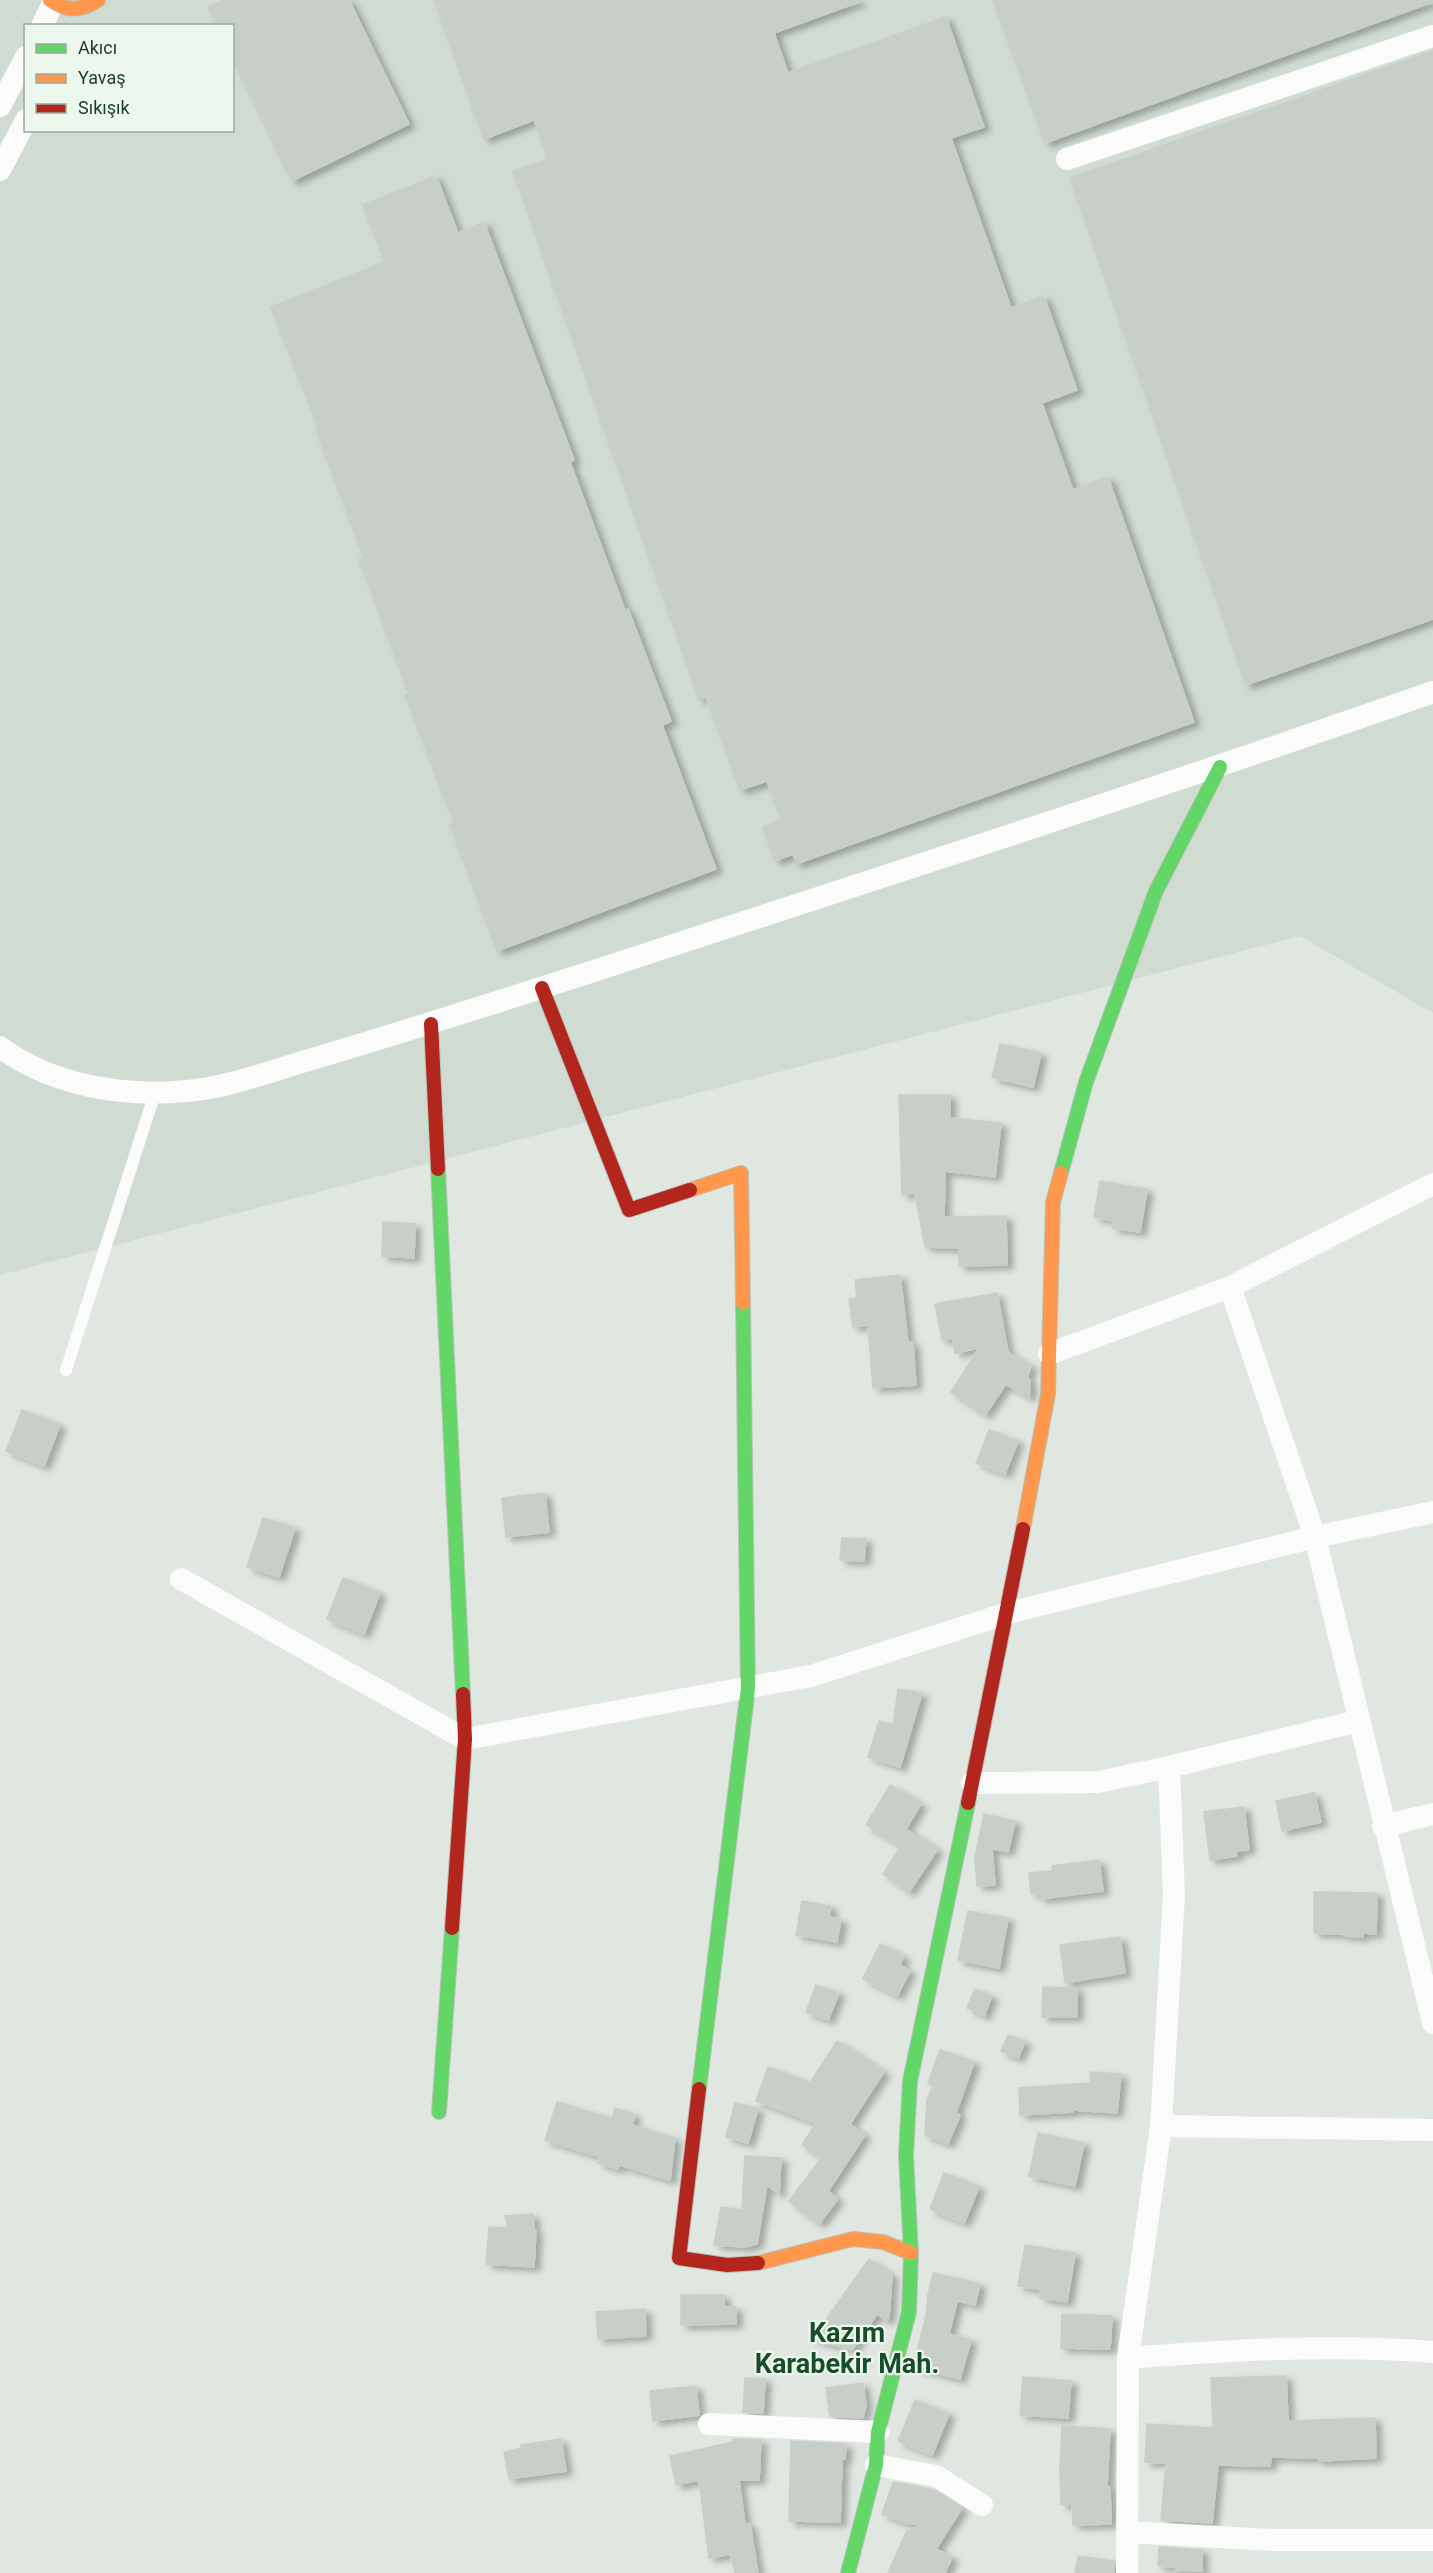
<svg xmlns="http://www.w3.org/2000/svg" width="1433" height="2573" viewBox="0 0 1433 2573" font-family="Roboto,sans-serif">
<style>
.built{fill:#d0dcd2;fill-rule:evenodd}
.building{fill:#c8cfc9;stroke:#c8cfc9;stroke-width:1.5;filter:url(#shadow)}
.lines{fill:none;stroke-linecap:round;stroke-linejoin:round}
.fast-casing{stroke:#b9c3bb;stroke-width:16}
.slow-casing{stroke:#b9c3bb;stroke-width:16}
.jam-casing{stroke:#b9c3bb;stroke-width:16}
.lane{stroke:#fafbfa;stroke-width:12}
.street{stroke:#fafbfa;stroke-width:22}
.fast{stroke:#63d668;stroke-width:14}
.slow{stroke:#ff974d;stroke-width:14}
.jam{stroke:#b3261e;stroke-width:14}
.labels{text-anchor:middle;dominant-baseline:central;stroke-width:4.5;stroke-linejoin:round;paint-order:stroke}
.district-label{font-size:27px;font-weight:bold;fill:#184d2b;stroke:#ecf7ed}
</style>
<defs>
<filter id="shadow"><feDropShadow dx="6" dy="4" stdDeviation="3" flood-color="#0004"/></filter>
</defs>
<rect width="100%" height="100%" fill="#e0e6e0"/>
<path class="built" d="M0,0h1433v1013l-133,-77 -1300,339zM26,26h206v104h-206z"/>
<g class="building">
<path d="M223,0h126l60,124 -117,57 -60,-123v-32h-15l-9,-19z"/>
<path d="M434,0h425v2l-85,31 14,40 158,-56 38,110 -33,11 60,170 33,-12 33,94 -35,13 31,87 35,-13 86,245 -398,142 -3,-10 -18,7 -12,-34 18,-7 -14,-39 -27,9 -34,-93 -7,2 -186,-528 35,-12 -14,-39 -50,19z"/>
<path d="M993,0h440v2l-388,141z"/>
<path d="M1433,51v568l-187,66 -176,-507z"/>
<path d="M436,176l22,57 26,-11 90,238 -4,2 55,148 3,-1 43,112 -9,4 54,144 -219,82 -47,-126 4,-2 -49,-128 4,-1 -50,-135 5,-1 -48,-128 3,-1 -48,-122 114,-45 -22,-57z"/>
<path d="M1000,1044l41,9 -8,34 -41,-9z"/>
<path d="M899,1095h51v23l51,5 -6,54 -50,-6 -1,46 62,-1 1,49 -48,1v-18l-34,-1 -10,-54 -13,2z"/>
<path d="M1100,1181l47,8 -7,43 -28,-4 2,-7 -20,-4z"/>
<path d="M383,1222l32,2 -1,34 -32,-2z"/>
<path d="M900,1275l8,68 5,-1 3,43 -43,3 -5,-63 -15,2 -4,-28 8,-1 -2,-18z"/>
<path d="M997,1293l11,59 23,14 -4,12 3,2v12l-1,6 -23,-14 -21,31 -34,-23 28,-44 -24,5 -2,-15 -11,2 -7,-36z"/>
<path d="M22,1410l38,15 -16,41 -38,-15z"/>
<path d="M989,1430l29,11 -13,33 -29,-11z"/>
<path d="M545,1493l4,39 -43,5 -4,-39z"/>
<path d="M263,1518l32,10 -16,49 -32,-10z"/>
<path d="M842,1538l24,1 -2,22 -24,-1z"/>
<path d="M343,1578l37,15 -16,41 -37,-15z"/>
<path d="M898,1689l24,4 -22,74 -32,-10 11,-36 14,4z"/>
<path d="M890,1785l31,19 -15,25 31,21 -28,42 -26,-18 18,-28 -35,-21z"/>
<path d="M1314,1793l7,29 -39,9 -6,-30z"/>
<path d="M1244,1807l5,43 -13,1 1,5 -27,4 -6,-48z"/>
<path d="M984,1814l31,7 -7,31 -16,-3 3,36 -18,1 -2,-28z"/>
<path d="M1099,1860l4,31 -62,8 -2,-6 -8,1 -2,-21 24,-2 -1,-5z"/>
<path d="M1314,1892l63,1 -1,41 -13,-1v4l-19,-1 -1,-2 -29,-1z"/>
<path d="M802,1901l29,5 -2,11 12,2 -4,23 -41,-7z"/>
<path d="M968,1911l40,7 -9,50 -41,-8z"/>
<path d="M1120,1937l5,36 -60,10 -5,-38z"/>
<path d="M880,1944l20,10 4,3 -4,8 10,6 -13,25 -34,-17z"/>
<path d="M816,1985l23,8 -11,27 -22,-8z"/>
<path d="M1043,1987l34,1v29h-35z"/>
<path d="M975,1989l17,7 -8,20 -17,-8z"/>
<path d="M1008,2035l17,7 -7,16 -17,-7z"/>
<path d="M837,2041l47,31 -34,52 15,11 -37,56 10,8 -19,25 -30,-23 32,-43 -19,-13 14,-22 -60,-22 12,-34 42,16z"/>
<path d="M940,2050l34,12 -18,51 4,2 -12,29 -23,-9 2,-35 6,-14 -5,-3z"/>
<path d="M1091,2072l30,2 -4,39 -44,-3v2l-53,3 -1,-27 71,-5z"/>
<path d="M557,2102l55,17 3,-11 20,7 -3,10 43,13 -5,42 -51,-15 -1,4 -20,-6 2,-6 -55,-17z"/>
<path d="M735,2103l23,6 -10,34 -22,-6z"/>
<path d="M1038,2133l46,10 -9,43 -46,-10z"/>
<path d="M745,2156l36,2 -2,36 -12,-9 -10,59 -11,3 -32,-2 7,-38 21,3z"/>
<path d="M944,2173l35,14 -15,36 -34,-14z"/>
<path d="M533,2214l1,16h2l-2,37 -48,-3 3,-37 19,1 -3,-12z"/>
<path d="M1025,2245l50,8 -8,49 -27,-4 1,-8 -23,-4z"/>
<path d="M869,2259l23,16 -3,42 -3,4 -9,-7 -25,36 -40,-11z"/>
<path d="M933,2273l47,11 -5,21 -18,-4 -8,33 22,6 -11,39 -47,-12 13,-51 2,-21z"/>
<path d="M681,2295h43v12h12v17l-55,1z"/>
<path d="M645,2309l1,27 -48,3 -2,-27z"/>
<path d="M1062,2314l50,2 -2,33 -49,-1z"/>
<path d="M1286,2376l2,45 87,-3 1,40 -57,3 -1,-3 -47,-1 -1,9 -52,-1 -6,58 -51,-3 5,-57 -21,-1 2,-38 66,4 -2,-50z"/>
<path d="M1023,2377l48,4 -3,37 -48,-3z"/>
<path d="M745,2378l20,1 -2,34 -20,-1z"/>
<path d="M863,2383l3,23 -3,12 -33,-2 -4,-28z"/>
<path d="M696,2386l3,29 -46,6 -3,-30z"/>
<path d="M915,2400l34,14 -17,41 -34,-14z"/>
<path d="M1062,2426l48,3 -3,58h3l1,37 -38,1 -1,-21 -11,1 -1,-34z"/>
<path d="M561,2439l5,32 -57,8 -5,-27 17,-4v-3z"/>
<path d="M733,2439l28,1 -2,40h-20l6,45 5,-1 8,49h-23l-5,-19 -21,4 -10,-78 -23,5 -6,-29 63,-14z"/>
<path d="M791,2441l55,3 -1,15 -3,1 -2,62 -51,-1z"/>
<path d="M893,2482l40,8 29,18 -26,41 16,8 -7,16h-57l19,-43 20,-5 -18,-1 -27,-10z"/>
<path d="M1159,2547l43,3v21l-26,-1v-3l-18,-1z"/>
<path d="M1078,2556l36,5v12h-39z"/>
</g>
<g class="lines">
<g class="fast-casing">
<g id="fast">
<path d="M438,1169l25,525"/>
<path d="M1061,1173l25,-91 70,-191 64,-124"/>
<path d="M699,2089l49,-401 -5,-385"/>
<path d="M439,2112l13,-184"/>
<path d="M848,2573l28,-108 2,-33 31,-120 2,-59 -5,-98 4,-74 58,-278"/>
</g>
</g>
<g class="slow-casing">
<g id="slow">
<path d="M50,0c16,12 32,11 48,0"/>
<path d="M690,1190l51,-17 2,130"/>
<path d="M1023,1529l25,-135 5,-192 8,-29"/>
<path d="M758,2263l95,-24 30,3 28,11"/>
</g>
</g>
<g class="jam-casing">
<g id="jam">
<path d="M542,988l87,222 61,-20"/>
<path d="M431,1024l7,145"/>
<path d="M968,1803l55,-274"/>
<path d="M452,1928l13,-189 -2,-45"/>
<path d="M699,2089l-20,169 48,7 31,-2"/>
</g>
</g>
<path class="lane" d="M66,1370l89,-277"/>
<g class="street">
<path d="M42,26l11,-23"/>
<path d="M0,106l26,-49"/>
<path d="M1067,159l366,-123"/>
<path d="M0,170l26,-50"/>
<path d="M0,1047c53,39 123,50 187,44 45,-4 89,-22 132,-34 94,-28 188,-58 281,-88 278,-91 557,-180 833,-277"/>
<path d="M1230,1287l85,250 118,486"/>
<path d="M1049,1354l181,-67 203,-103"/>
<path d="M181,1579l284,160 346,-63 197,-63 307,-76 118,-25"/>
<path d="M1169,1767l189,-46"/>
<path d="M972,1783l126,-1 71,-15 5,127 -13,232 -33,232 -1,215"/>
<path d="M1383,1826l50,-12"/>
<path d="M1161,2126l272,4"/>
<path d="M1128,2358c102,-8 203,-14 305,-6"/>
<path d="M709,2424l169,8"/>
<path d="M876,2465l60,11 46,29"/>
<path d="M1128,2532l144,8h161"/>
</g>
<use href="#fast" class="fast"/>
<use href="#slow" class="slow"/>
<use href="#jam" class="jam"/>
</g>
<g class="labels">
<g class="district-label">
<text x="847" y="2333">Kazım<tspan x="847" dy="31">Karabekir Mah.</tspan></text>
</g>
</g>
<rect x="24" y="24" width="210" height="108" fill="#ecf7ed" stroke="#99ab9e" stroke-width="1.5"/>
<rect x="36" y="44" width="30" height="9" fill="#63d668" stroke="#99ab9e" stroke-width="1.5"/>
<text x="78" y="54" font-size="18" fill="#1d3a27">Akıcı</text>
<rect x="36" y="74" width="30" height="9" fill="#ff974d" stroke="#99ab9e" stroke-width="1.5"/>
<text x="78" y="84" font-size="18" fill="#1d3a27">Yavaş</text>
<rect x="36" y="104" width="30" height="9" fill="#b3261e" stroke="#99ab9e" stroke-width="1.5"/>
<text x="78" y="114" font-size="18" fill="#1d3a27">Sıkışık</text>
</svg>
